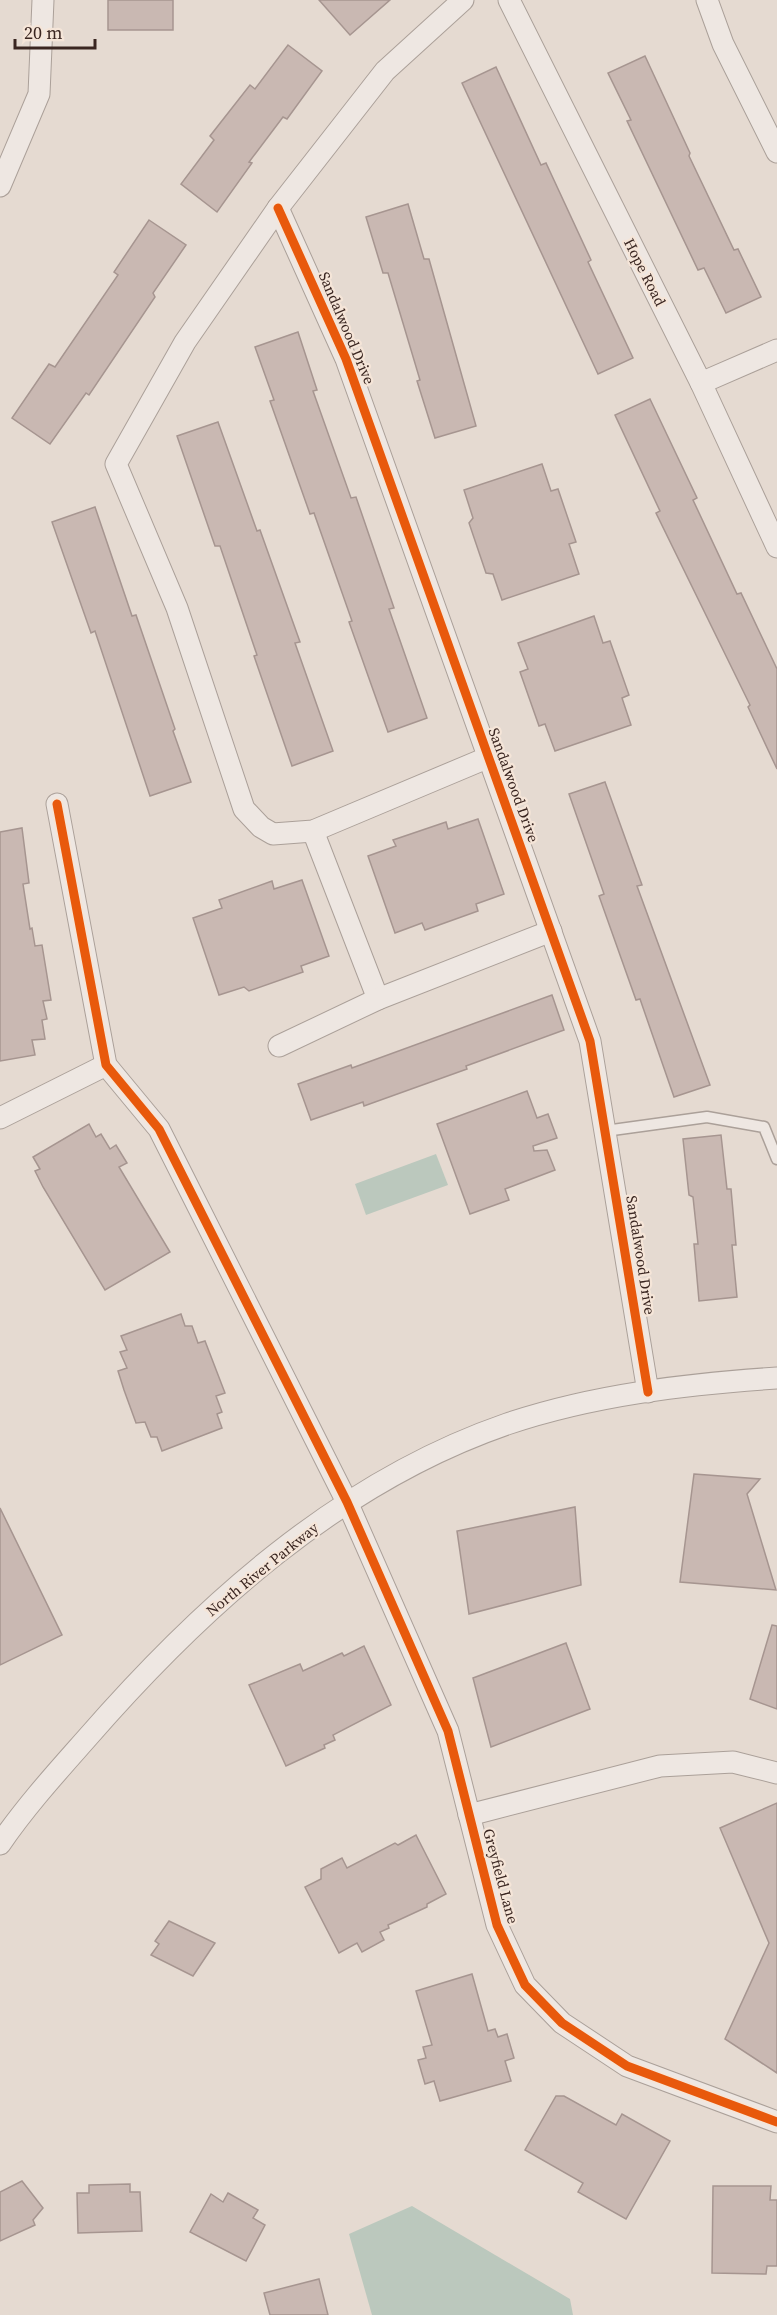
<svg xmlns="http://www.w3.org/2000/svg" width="777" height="2315" viewBox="0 0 777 2315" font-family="'Source Serif 4',serif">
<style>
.water{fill:#bbc8bd}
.building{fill:#c9b8b2;stroke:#a69590;stroke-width:1.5}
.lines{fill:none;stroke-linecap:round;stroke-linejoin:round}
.lane-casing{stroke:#aba099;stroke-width:13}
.street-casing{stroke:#aba099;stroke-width:23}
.lane{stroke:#eee7e2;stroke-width:10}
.street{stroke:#eee7e2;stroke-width:21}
.cycleway-casing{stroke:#f5e5d8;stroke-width:13}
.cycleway{stroke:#e8590c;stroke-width:9}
.labels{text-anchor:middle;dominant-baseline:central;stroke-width:4.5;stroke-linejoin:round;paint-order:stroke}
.street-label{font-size:15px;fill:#3a2621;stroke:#f5e5d8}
</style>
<rect width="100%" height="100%" fill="#e5dad1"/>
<g class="water">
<path d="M436,1154l12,31 -82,30 -11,-31z"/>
<path d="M412,2206l158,93 3,16h-201l-23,-81z"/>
</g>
<g class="building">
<rect x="108" y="0" width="65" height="30"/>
<path d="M319,0h71l-40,35z"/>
<path d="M288,45l34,26 -35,48 -4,-2 -34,45 3,1 -35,49 -36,-28 33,-44 -4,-4 40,-51 5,4z"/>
<path d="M645,56l45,97 -1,3 45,94 4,-1 23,48 -35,16 -22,-45 -6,2 -71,-149 4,-1 -23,-47z"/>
<path d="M496,67l45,98 5,-2 45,97 -3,2 45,96 -35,16 -136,-291z"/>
<path d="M408,204l16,55h5l47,167 -41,12 -18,-57 3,-1 -32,-107h-5l-17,-56z"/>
<path d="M149,220l37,25 -33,48 2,4 -66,98 -3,-2 -36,51 -38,-26 37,-54 6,3 63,-92 -4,-3z"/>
<path d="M298,332l19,58 -4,1 38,107 5,-1 38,111 -5,1 38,109 -39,14 -39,-110 3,-1 -38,-108 -4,1 -40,-113 4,-1 -19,-53z"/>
<path d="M650,399l47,99 -4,2 44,94 4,-1 36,76v100l-29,-62 2,-2 -94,-192 4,-2 -45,-96z"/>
<path d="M218,422l39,109 3,-1 40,112 -5,1 38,108 -41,15 -38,-110 3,-1 -37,-109h-5l-38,-110z"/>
<path d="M542,464l9,27 7,-2 18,53 -7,2 10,30 -77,26 -9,-26 -7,-1 -17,-50 4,-5 -9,-28z"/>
<path d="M95,507l37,109 4,-1 39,114 -2,2 18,51 -41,14 -55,-165 -4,2 -39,-111z"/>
<path d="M594,616l9,27 7,-2 19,54 -7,3 9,27 -76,26 -10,-27 -6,2 -19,-54 8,-3 -10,-26z"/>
<path d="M605,782l37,103 -5,1 73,199 -36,12 -34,-98 -4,1 -37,-104 5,-2 -35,-100z"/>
<path d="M478,819l26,75 -28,10 2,7 -53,19 -3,-7 -27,10 -27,-77 28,-10 -3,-6 53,-18 2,7z"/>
<path d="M22,828l7,55 -6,1 7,45 2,-1 3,18 7,-1 9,55 -8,1 4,18 -5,1 3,19 -13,1 3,15 -35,6v-229z"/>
<path d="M302,880l27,76 -28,10 2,6 -54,19 -5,-4 -25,8 -26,-77 29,-10 -3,-8 53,-19 2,8z"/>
<path d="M552,995l12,35 -98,36 1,3 -103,37 -1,-4 -52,18 -13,-36 53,-19 1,3z"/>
<path d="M527,1091l10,27 11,-4 9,24 -24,8 1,5 13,-1 8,20 -50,19 4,11 -39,14 -33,-90z"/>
<path d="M89,1124l7,13 5,-3 9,15 6,-4 11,18 -8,4 51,85 -65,38 -62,-103 -8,-16 5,-2 -7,-12z"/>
<path d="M721,1135l6,54h4l5,56h-4l5,52 -38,4 -5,-57h4l-5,-47 -4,-2 -6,-56z"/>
<path d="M181,1314l4,12h7l6,17 7,-2 20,52 -9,3 6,16 -5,2 5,14 -60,23 -5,-14h-6l-6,-15 -9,1 -12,-33 -6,-19 9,-3 -7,-16 7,-2 -6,-14z"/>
<path d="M694,1474l66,5 -13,15 29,96 -96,-8z"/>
<path d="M575,1507l6,78 -112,29 -12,-83z"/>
<path d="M0,1508l62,127 -62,30z"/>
<path d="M772,1625l5,1v83l-27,-10z"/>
<path d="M566,1643l24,66 -99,38 -18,-69z"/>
<path d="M364,1646l27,59 -58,30 2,5 -11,5 1,3 -39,18 -37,-81 51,-21 3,7 39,-18 2,3z"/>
<path d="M777,1803v270l-52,-34 44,-96 -49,-115z"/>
<path d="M416,1835l30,59 -19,10v3l-39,18 1,3 -9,4 4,8 -22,12 -5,-9 -18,10 -34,-66 16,-8v-10l21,-11 5,10 48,-25 3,2z"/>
<path d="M169,1921l46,22 -22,33 -42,-21 8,-11 -4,-3z"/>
<path d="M472,1974l16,57 7,-2 3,8 9,-3 7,24 -9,3 6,20 -71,20 -6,-20 -9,3 -7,-24 8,-2 -3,-11 9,-2 -16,-54z"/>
<path d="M556,2096h8l52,29 6,-11 48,27 -44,78 -48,-27 5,-9 -58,-33z"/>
<path d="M22,2181l21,27 -10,12 2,5 -35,16v-49z"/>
<path d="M130,2184v8h10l2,39 -64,2 -1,-40h12v-8z"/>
<path d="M713,2186h58l-1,14h7v66h-10l-1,8 -54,-1z"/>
<path d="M228,2193l30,17 -5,8 12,7 -19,36 -56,-29 21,-38 12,8z"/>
<path d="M319,2279l9,36h-58l-6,-22z"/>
</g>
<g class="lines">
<g class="lane-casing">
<path id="lane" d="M605,1131l102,-14 57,10 13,32"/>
</g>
<g class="street-casing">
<g id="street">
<path d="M463,0l-78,71 -107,137 -93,134 -69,122 61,144 67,201 17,18 12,7 40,-3 176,-74"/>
<path d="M509,0l192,383 76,164"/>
<path d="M707,0l16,44 54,108"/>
<path d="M0,186l39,-92 4,-94"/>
<path d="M278,208l68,151 244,682 58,351"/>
<path d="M701,383l76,-33"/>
<path d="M57,804l49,261 53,64 188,373 101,229 49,194 28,60 37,38 65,43 150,56"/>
<path d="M313,831l65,168"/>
<path d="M279,1046l99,-47 173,-68"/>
<path d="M0,1118l106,-53"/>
<path d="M469,1815l191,-49 73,-4 44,11"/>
<path d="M0,1844c26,-38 57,-72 87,-106 115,-132 252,-256 420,-314 86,-29 180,-40 270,-46"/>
</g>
</g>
<use href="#lane" class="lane"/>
<use href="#street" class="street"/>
<g class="cycleway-casing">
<g id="cycleway">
<path d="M278,208l68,151 244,682 58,351"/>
<path d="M57,804l49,261 53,64 188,373 101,229 49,194 28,60 37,38 65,43 150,56"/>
</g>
</g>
<use href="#cycleway" class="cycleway"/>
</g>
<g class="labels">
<g class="street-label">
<text transform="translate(645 272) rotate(63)">Hope Road</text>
<text transform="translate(347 328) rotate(67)">Sandalwood Drive</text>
<text transform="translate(514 785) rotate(70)">Sandalwood Drive</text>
<text transform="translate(641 1255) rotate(81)">Sandalwood Drive</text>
<text transform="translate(262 1569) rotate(-39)">North River Parkway</text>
<text transform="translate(501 1876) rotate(75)">Greyfield Lane</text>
</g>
</g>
<path d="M15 39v9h80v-9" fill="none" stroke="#3a2621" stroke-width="3"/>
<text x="24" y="39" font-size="18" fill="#3a2621" stroke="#f5e5d8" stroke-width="4.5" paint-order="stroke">20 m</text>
</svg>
